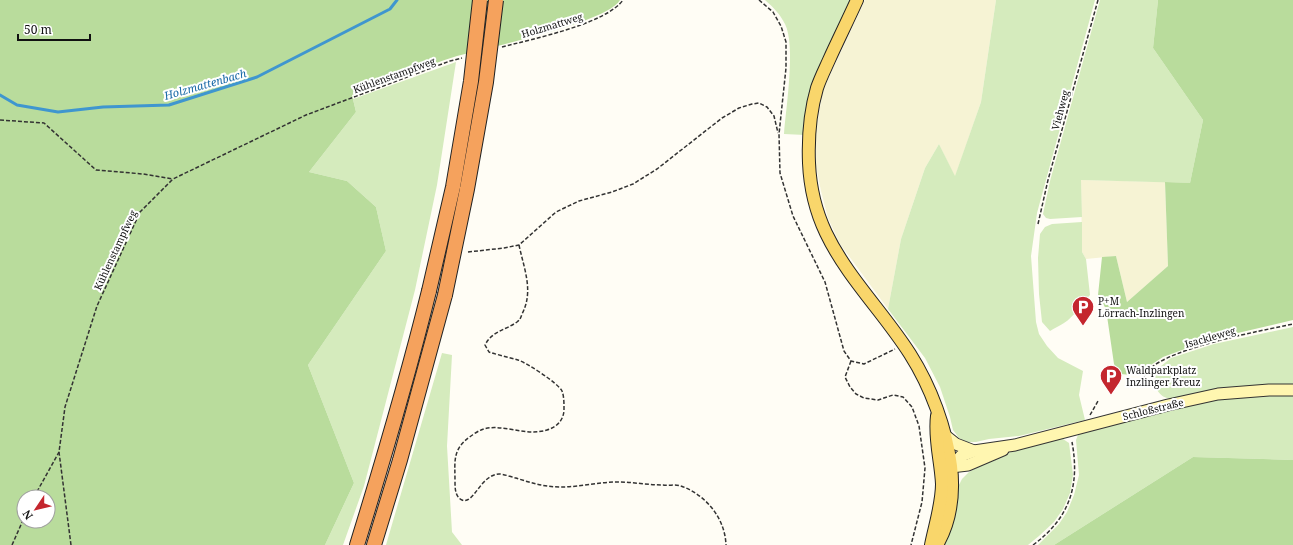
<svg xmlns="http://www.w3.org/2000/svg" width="1293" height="545" viewBox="0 0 1293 545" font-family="'Noto Serif',serif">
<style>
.farmland{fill:#f6f3d4}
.green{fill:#d5ebbd}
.forest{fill:#b9dc9c;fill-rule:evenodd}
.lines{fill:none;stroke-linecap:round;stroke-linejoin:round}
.stream{stroke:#3f96cf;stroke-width:3}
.secondary-casing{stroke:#333;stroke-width:13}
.primary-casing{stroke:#222;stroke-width:14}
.highway-casing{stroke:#222;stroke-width:16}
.path{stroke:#333;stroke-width:1.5;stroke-dasharray:4 2;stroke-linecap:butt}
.secondary{stroke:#fff6b0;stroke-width:11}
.primary{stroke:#f9d66b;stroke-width:12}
.highway{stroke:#f5a25d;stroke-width:14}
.highway-bridge-casing{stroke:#222;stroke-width:16;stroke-linecap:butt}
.highway-bridge{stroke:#f5a25d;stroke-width:14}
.labels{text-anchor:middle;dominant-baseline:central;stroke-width:4;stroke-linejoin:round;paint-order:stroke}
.street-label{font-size:10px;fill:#111;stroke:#fff}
.poi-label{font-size:10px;fill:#111;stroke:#fff;text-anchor:start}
.water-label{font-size:11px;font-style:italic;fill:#1768a6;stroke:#fff}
</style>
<rect width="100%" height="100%" fill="#fffdf5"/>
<g class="farmland">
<path d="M865,0h131l-15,102 -26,75 -16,-33 -14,24 -24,71 -13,70 -48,-65 -12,-26 -7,-27 -5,-25 -1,-30 8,-46z"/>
<path d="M1081,180l84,2 3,84 -41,36 -11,-46 -30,3 -4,-7z"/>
</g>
<g class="green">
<path d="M765,0h85l-37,85 -8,50 -21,-1c2,-26 12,-88 1,-110 -5,-10 -12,-17 -20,-24z"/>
<path d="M996,0h99l-58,213 -6,43 5,66 3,12 8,12 11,12 25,13 -4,24 6,25 -66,16 -30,3 -13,3h-9l-8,-4 -6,-8 -3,-13 -10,-30 -15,-29 -37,-49 13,-70 24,-71 14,-24 16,32 26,-74z"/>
<path d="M1100,0h58l-5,48 50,72 -13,63 -109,-3 1,37 -32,2 -4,-1 -3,-4 7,-33z"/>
<path d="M456,62l-19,123 -22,105 -51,196 -21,59h-18l29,-62 -46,-118 78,-114 -10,-44 -29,-26 -38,-9 47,-60 -3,-13z"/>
<path d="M1082,222v30l4,7 4,36c-9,9 -16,22 -26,28 -4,3 -10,5 -14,8l-8,-9 -3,-28 -1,-36 2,-24 5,-7 7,-3z"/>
<path d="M1293,327v133l-100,-3 -139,88h-16l21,-21 8,-12 7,-17 5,-20 -3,-35 2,-5 6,-3 89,-23 -3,-10c-13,-3 -14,-12 -18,-22l4,-7 15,-12 43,-14z"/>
<path d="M442,353l10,2 -5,91 5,86 10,13h-76z"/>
<path d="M1063,439l6,4 4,32 -3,18 -7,16 -9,13 -15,14 -11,9h-85l15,-58 4,-8 7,-7c29,-16 61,-30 94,-33z"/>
</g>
<g class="forest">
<path d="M0,0h620c-11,22 -135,48 -163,56 -35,11 -70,26 -105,39l4,17 -47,60 38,9 29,26 10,44 -78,114 46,118 -29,62h-325zM24,497h24v24h-24z"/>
<path d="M1158,0h135v320l-81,19 -49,18 -23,15 -8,3 -12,-1 -6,-10 -8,-55 -8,-14 4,-38 14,-1 11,46 41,-36 -3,-84 25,1 13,-63 -50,-72z"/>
<path d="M1193,457l100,3v85h-239z"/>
</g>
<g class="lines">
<path class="stream" d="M0,95l17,10 41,7 45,-5 66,-2 88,-28 133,-68 7,-9"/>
<g class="secondary-casing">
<g id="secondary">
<path d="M946,436l10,8 18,7"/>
<path d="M951,467l10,-11 13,-5 41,-6 153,-40 50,-11 51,-4h24"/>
<path d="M951,467l17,-2 35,-15"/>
</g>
</g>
<g class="primary-casing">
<g id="primary">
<path d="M857,0c-9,20 -19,40 -28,60 -4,9 -9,19 -12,28 -7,24 -9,50 -8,75 1,23 7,49 17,70 21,44 58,80 84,121 21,33 36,74 41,112 3,27 0,55 -14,79"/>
<path d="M931,545c4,-20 11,-41 11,-61 -1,-23 -8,-45 -5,-68"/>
</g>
</g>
<g class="highway-casing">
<g id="highway">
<path d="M357,545c26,-84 51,-169 72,-254"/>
<path d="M374,545l26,-85 45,-165"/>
</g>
</g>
<g class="path">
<path d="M759,0l14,12 8,14 5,16v26l-7,66 1,39 13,43 32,66 19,69 7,10 13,3 31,-15"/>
<path d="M502,47c30,-8 104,-23 121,-47"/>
<path d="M0,120l44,3 52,47 47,4 30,5"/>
<path d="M1038,224l10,-44 50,-180"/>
<path d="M519,245c5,24 15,46 3,69 -1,3 -2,6 -5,8 -11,8 -25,9 -32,23l4,7c9,3 19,5 29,8 9,3 40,23 44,31 2,5 2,12 2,18 0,11 -7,18 -17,21 -22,7 -47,-8 -66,0 -3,1 -7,4 -10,6 -19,13 -16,25 -16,45 0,7 0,16 7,19 12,5 18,-25 37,-26 5,0 12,3 17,4 15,5 29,9 45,9 19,0 38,-5 57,-5 15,0 30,3 45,3 6,1 13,-1 18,1 25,9 44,32 45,59"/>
<path d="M468,252l36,-4 15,-3 37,-33 23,-11 33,-9 21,-8 24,-15 65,-51 17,-10 13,-4 7,-1 8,4 7,9 4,17"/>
<path d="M851,361l-6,16 5,10 6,7 8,4 14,2 15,-5 10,2 9,10 7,19 6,42 -3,34 -11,43"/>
<path d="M1144,383c0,-2 0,-4 0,-6 8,-27 122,-47 149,-53"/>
<path d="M1090,415l8,-14"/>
<path d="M34,497l25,-45"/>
<path d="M12,545l12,-27"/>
<path d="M71,545l-12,-93 6,-45 32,-101 43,-94 33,-33 133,-64 144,-54 12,-3"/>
<path d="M1033,545c37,-27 47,-60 39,-103"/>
</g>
<use href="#secondary" class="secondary"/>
<use href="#primary" class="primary"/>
<use href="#highway" class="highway"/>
<g class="highway-bridge-casing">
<g id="highway-bridge">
<path d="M429,291l24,-104 18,-106 9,-81"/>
<path d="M445,295l22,-106 19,-107 10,-82"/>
</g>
</g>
<use href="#highway-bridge" class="highway-bridge"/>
</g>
<defs>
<g id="parking-pin" transform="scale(1.15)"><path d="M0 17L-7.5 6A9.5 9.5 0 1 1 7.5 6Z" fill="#c4262e" stroke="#fff"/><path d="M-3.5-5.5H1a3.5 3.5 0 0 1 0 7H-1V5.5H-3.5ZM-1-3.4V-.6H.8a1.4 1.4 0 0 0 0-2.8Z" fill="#fff"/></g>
</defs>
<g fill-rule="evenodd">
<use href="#parking-pin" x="1083" y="307"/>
<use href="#parking-pin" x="1111" y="376"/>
</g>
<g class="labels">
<g class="street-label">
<text transform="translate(552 25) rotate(-17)">Holzmattweg</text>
<text transform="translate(394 75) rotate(-20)">Kühlenstampfweg</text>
<text transform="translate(1060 110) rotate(-75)">Viehweg</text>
<text transform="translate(115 250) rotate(-65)">Kühlenstampfweg</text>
<text transform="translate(1210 337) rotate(-16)">Isackleweg</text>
<text transform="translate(1153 409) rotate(-14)">Schloßstraße</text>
</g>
<g class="poi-label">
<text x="1098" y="301">P+M<tspan x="1098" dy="12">Lörrach-Inzlingen</tspan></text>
<text x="1126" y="370">Waldparkplatz<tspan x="1126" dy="12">Inzlinger Kreuz</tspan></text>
</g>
<g class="water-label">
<text transform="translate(205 84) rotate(-16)">Holzmattenbach</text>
</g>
</g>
<g transform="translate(36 509) rotate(235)"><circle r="19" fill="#ffffff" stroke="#a0a0a0"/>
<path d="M0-3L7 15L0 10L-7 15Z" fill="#c4262e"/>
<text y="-6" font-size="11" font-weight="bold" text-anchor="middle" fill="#111111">N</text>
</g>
<path d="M18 34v6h72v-6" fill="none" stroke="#111111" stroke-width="2"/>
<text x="24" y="34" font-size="12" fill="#111111" stroke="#ffffff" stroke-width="3" paint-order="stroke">50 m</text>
</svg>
